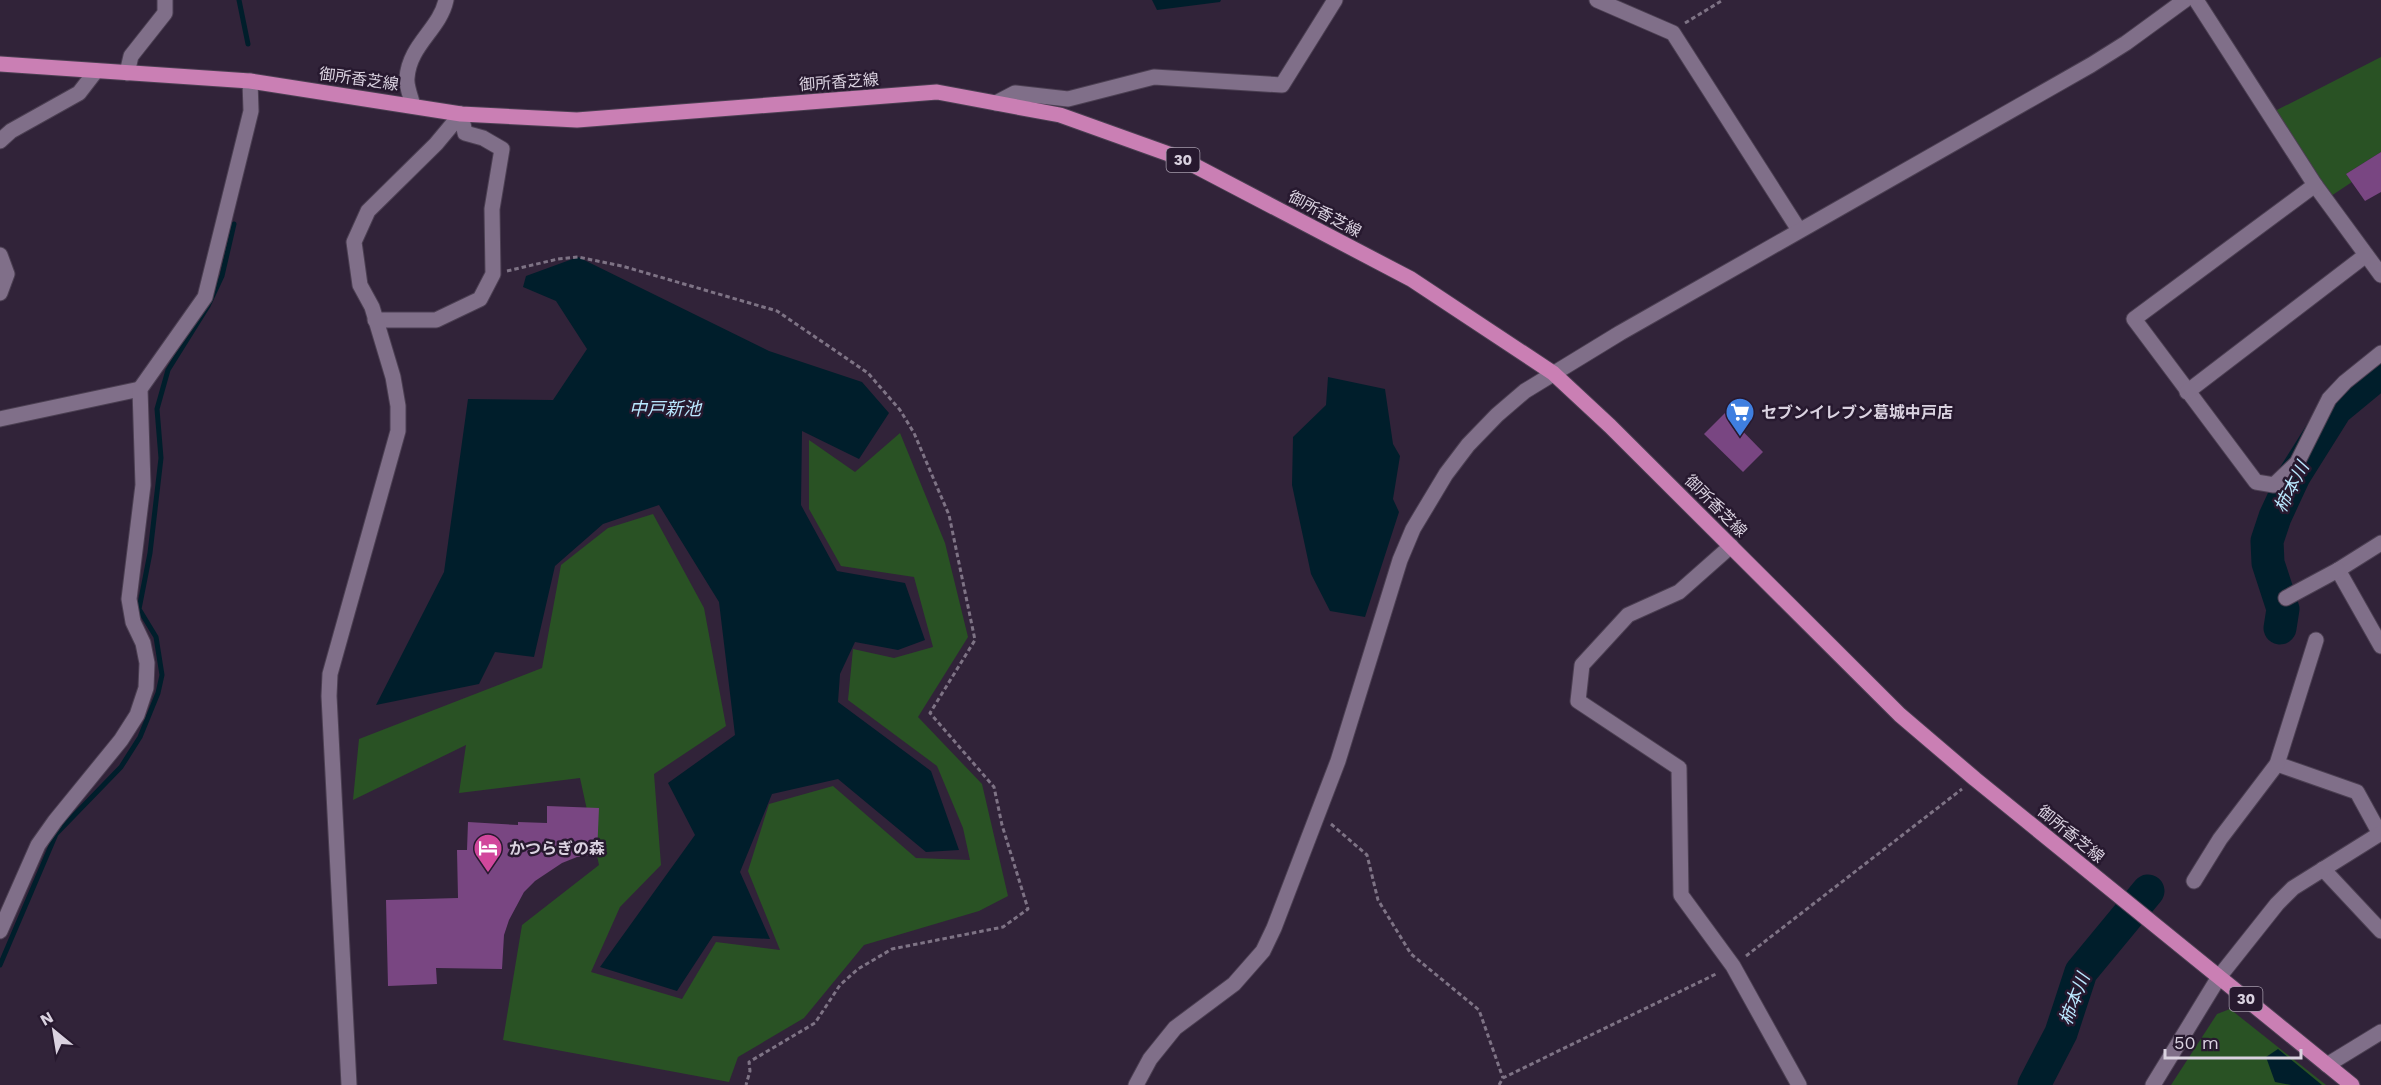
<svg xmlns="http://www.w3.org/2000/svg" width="2381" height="1085" viewBox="0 0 2381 1085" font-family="'Work Sans','Noto Sans JP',sans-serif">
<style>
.green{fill:#295224}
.water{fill:#001e2b}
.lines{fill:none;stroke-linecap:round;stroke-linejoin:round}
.stream{stroke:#001e2b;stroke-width:5}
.river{stroke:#001e2b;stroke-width:33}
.building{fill:#794682}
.minor-casing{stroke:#4b3f52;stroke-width:17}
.major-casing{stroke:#4b3f52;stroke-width:17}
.path{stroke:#7e7385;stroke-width:3;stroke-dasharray:4.5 3;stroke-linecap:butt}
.minor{stroke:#806f89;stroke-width:15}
.major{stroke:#ca7fb4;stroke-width:15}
.labels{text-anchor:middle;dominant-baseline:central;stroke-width:5;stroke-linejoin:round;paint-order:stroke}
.shield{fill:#27192f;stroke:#a49aab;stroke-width:1.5}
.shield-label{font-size:15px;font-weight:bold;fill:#dad2e0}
.street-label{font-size:16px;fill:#dad2e0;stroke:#27192f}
.poi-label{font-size:16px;font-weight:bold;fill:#dad2e0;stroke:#27192f;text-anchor:start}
.water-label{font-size:18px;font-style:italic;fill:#bae8ff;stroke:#27192f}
</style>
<rect width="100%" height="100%" fill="#312339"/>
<g class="green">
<path d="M2381,57v95l-35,22 6,8 -24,16 -55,-86z"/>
<path d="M900,433l45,110 23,94 -50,80 64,67 26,112 -29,15 -115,34 -60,73 -66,39 -9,25 -226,-42 19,-115 77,-60 -19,-87 -121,15 7,-48 -113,55 6,-61 183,-71 19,-103 47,-37 45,-14 51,94 22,118 -72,48 7,91 -41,42 -29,65 91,27 34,-57 64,8 -32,-79 21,-67 64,-18 83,72 54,2 -7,-32 -26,-62 -89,-66 5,-51 41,9 39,-11 -19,-70 -73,-11 -32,-57v-69l46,32z"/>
<path d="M2230,1009l96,76h-155l46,-71z"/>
</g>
<g class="water">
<path d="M1152,0h69l-1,2 -63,8z"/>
<path d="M578,257l191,94 93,31 27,31 -30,46 -57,-28 -1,74 36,66 68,12 20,57 -27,10 -43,-8 -15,32 -2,28 93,69 28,79 -33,2 -88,-73 -66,15 -32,78 30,67 -57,-3 -36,55 -77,-24 95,-132 -27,-52 67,-48 -16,-133 -60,-97 -56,19 -48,42 -21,91 -39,-5 -16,32 -103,21 68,-133 24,-173 85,1 34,-51 -31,-48 -33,-14 3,-11z"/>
<path d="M1328,377l57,12 8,55 7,12 -7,43 6,13 -34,105 -35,-6 -19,-37 -19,-89 1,-48 33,-32z"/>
<path d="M2278,1049l44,36h-31l-16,-3 -9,-25z"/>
</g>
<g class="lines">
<g class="stream">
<path d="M239,0l9,44"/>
<path d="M0,965l56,-131 65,-67 19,-30 18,-44 4,-18 -6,-38 -17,-28 11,-56 11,-95 -4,-49 11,-39 40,-64 14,-30 12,-52"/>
</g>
<g class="river">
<path d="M2280,628l3,-19 -15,-46 -1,-22 8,-24 19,-41 42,-67 45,-37"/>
<path d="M2034,1085l27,-52 20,-61 67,-81"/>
</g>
</g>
<g class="building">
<path d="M2381,152v40l-16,9 -19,-27z"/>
<path d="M1725,413l38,39 -20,20 -39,-38z"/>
<path d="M547,806l52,2 -2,46 -20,3 -15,6 -27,18 -11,11 -15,28 -5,15 -2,34 -66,-1 1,16 -49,2 -2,-86 72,-2 -1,-48h10l1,-28 50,3v-3l29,1z"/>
</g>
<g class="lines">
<g class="minor-casing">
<g id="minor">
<path d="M1597,0l76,33 126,197"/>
<path d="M2196,0l119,185 66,90"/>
<path d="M127,73l4,-17 34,-43v-13"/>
<path d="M996,103l19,-10 53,6 86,-22 128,8 53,-85"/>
<path d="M413,106c-2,-9 -7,-20 -6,-28 2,-33 33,-49 39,-78"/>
<path d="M0,141l11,-10 68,-38 17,-22"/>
<path d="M2315,185l-181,134 122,163 18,3 23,-22 32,-64 16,-17 36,-29"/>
<path d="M0,255l7,19 -7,19"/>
<path d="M375,320h61l44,-21 13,-25 -1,-65 10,-60 -19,-11 -18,-5 -4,-19"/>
<path d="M2187,392l179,-137"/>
<path d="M0,419l140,-30"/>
<path d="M2381,543l-43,27 43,76"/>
<path d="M1731,546l-52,46 -51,23 -46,50 -4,36 101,67 2,127 52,71 66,119"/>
<path d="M2286,598l52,-28"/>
<path d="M2277,764l80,28 23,42"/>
<path d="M2323,869l58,62"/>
<path d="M2194,881l26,-42 57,-75 39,-124"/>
<path d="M0,931l38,-86 17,-24 66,-81 16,-25 9,-27 1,-25 -4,-20 -10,-21 -4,-23 14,-114 -3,-96 65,-92 46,-186 -1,-30"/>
<path d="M2327,1065l54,-33"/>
<path d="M349,1085l-20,-389 1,-22 68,-243v-25l-5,-29 -21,-70 -12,-22 -6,-43 14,-31 68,-67 25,-30"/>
<path d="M1136,1085l14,-26 25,-31 59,-44 29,-33 11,-23 64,-167 62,-201 13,-31 33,-55 22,-29 29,-30 28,-24 95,-58 471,-268 35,-22 59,-43"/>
<path d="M2153,1085l66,-108 58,-73 16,-16 88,-55"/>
</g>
</g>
<g class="major-casing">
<path id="major" d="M0,64l250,17 211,33 116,6 360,-28 123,23 120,43 231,121 142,94 57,53 290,289 75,64 377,306"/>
</g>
<g class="path">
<path d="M1685,23l38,-23"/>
<path d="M507,271l51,-12 20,-2 44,9 155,45 91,62 32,37 14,23 35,82 26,125 -45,73 64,74 8,38 26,84 -25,18 -111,22 -34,20 -18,16 -25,38 -66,39 1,9 -4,14"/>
<path d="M1331,824l36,31 11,45 33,54 68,56 24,68"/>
<path d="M1746,956l216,-167"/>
<path d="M1499,1085l4,-7 215,-105"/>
</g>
<use href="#minor" class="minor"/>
<use href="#major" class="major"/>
</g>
<defs>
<g id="supermarket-pin" transform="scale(1.5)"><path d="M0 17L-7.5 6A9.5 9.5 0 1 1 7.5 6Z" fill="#3f7fe0" stroke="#27192f"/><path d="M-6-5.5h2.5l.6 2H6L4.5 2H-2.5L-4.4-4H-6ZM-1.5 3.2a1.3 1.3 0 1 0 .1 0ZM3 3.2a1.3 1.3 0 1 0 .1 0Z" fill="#fff"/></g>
<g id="hotel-pin" transform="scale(1.5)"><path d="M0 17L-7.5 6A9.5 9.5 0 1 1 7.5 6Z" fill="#d1479c" stroke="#27192f"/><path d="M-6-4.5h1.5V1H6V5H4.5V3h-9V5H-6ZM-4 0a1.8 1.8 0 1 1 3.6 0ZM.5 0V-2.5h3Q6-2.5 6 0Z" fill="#fff"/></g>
</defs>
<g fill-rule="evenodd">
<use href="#supermarket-pin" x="1740" y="412"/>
<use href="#hotel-pin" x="488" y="848"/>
</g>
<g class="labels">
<g class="shield">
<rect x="1166.5" y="148" width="33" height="24" rx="4.5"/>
<rect x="2229.5" y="987" width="33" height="24" rx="4.5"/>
</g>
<g class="shield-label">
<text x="1183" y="160">30</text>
<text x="2246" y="999">30</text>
</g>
<g class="street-label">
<text transform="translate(359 79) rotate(8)">御所香芝線</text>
<text transform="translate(839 82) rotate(-4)">御所香芝線</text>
<text transform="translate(1325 214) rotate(28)">御所香芝線</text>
<text transform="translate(1716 506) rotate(45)">御所香芝線</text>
<text transform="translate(2071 834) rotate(39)">御所香芝線</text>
</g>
<g class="poi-label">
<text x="1761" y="412">セブンイレブン葛城中戸店</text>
<text x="509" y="848">かつらぎの森</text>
</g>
<g class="water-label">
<text x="665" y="408">中戸新池</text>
<text transform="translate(2291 487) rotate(-63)">柿本川</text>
<text transform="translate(2074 999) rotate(-69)">柿本川</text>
</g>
</g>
<g transform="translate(54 1031) rotate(330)" stroke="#27192f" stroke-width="4.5" paint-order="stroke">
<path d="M0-4.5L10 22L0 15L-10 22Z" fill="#dad2e0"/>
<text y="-9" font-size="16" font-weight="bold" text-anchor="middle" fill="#dad2e0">N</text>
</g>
<path d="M2165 1049v9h136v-9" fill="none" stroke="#dad2e0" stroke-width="3"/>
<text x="2174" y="1049" font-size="18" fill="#dad2e0" stroke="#27192f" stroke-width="4.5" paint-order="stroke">50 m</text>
</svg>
